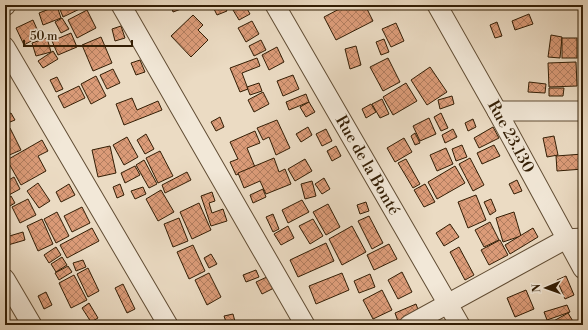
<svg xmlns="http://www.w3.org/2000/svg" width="588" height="330" viewBox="0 0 588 330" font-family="'Libre Bodoni',serif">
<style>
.building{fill:url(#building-cross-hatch);stroke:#331e05}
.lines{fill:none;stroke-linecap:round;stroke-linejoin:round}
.minor-casing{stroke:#614d34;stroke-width:21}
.minor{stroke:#f2e8d8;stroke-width:19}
.labels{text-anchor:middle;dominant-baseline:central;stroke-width:3.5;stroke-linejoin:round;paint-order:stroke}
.street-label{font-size:16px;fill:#331e05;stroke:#f2e8d8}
</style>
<defs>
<pattern id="building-cross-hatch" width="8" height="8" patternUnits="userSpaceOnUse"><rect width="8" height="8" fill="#db9b78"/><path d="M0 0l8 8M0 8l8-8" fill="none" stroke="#b27e60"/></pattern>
</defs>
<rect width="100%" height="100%" fill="#ebdbc3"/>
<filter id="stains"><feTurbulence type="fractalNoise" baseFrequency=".005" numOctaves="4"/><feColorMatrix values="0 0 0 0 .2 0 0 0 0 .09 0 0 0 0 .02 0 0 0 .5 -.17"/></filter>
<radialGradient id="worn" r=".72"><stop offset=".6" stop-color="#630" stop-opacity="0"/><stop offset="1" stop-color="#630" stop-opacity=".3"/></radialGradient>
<g class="building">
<path d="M64,5h24l-25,12 -4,-10z"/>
<path d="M171,5h17l1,1 -16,6z"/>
<path d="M217,5h7l3,6 -10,4 -4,-8z"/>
<path d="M230,5h15l5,9 -11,6z"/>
<path d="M347,5h18l8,16 -37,19 -12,-23z"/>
<path d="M57,6l4,12 -18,7 -4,-12z"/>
<path d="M87,10l9,18 -19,10 -9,-18z"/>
<path d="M529,14l4,10 -18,6 -3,-9z"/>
<path d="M193,15l10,10 -5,5 10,10 -17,17 -20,-21z"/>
<path d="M62,18l7,11 -8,4 -6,-11z"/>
<path d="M33,20l7,16 -16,9 -8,-17z"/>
<path d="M252,21l7,13 -13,8 -8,-14z"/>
<path d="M497,22l5,14 -7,2 -5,-13z"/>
<path d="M396,23l8,18 -13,6 -9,-18z"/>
<path d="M121,26l4,12 -10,3 -3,-12z"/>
<path d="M71,33l6,14 -19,8 -6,-14z"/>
<path d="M551,35l11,2 -2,21 -12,-1z"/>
<path d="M101,37l11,26 -19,8 -11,-26z"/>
<path d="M47,38l4,14 -15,4 -4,-13z"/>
<rect x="562" y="38" width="15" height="20"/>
<path d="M384,39l5,13 -8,3 -5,-13z"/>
<path d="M261,40l5,10 -12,6 -5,-10z"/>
<path d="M356,46l5,19 -11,4 -5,-20z"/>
<path d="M277,47l7,15 -15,8 -7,-15z"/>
<path d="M53,51l5,8 -15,9 -5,-7z"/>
<path d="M257,58l3,8 -18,7 6,16 -8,3 -10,-24z"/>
<path d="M388,58l12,24 -17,9 -13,-24z"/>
<path d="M140,60l5,12 -9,3 -5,-12z"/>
<path d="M576,62l1,24 -28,1 -1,-24z"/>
<path d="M579,63h4v18h-3z"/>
<path d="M430,67l17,25 -20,13 -16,-25z"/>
<path d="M113,69l7,14 -13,6 -7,-14z"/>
<path d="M293,75l6,14 -16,7 -6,-15z"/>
<path d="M96,76l10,20 -15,8 -10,-20z"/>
<path d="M57,77l6,12 -7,3 -6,-12z"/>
<path d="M529,82l17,2 -1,9 -17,-1z"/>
<path d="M259,83l3,8 -12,4 -3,-8z"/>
<path d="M406,83l11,18 -24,14 -10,-18z"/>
<path d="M79,86l6,12 -21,10 -6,-12z"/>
<path d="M549,88h15l-1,8h-14z"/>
<path d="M263,92l6,12 -15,8 -6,-12z"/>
<path d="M306,94l3,8 -20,8 -3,-8z"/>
<path d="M452,96l2,8 -14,5 -2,-9z"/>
<path d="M132,98l5,12 21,-9 4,9 -38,15 -8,-21z"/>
<path d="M382,99l7,15 -9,4 -8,-14z"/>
<path d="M309,102l6,10 -9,5 -6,-10z"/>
<path d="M371,104l5,8 -10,6 -4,-9z"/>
<path d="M11,113l4,7 -10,4v-8z"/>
<path d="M441,113l7,15 -7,3 -7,-14z"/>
<path d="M220,117l4,10 -8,4 -5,-9z"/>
<path d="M429,118l7,16 -16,7 -7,-15z"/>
<path d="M473,119l3,8 -8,4 -3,-8z"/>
<path d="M277,120l13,28 -14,7 -7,-18 -6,3 -6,-12z"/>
<path d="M308,127l4,8 -11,7 -5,-8z"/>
<path d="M493,127l6,11 -20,10 -5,-10z"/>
<path d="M10,128l11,22 -14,6 -2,-5v-20z"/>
<path d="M326,129l6,12 -10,5 -6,-12z"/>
<path d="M453,129l4,8 -12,6 -3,-8z"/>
<path d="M255,131l5,12 -13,5 8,19 -19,8 -6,-13 8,-3 -8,-17z"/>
<path d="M415,133l5,10 -5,2 -4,-9z"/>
<path d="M146,134l8,15 -9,5 -8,-14z"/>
<path d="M554,136l4,19 -11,2 -4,-19z"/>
<path d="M127,137l11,20 -14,8 -11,-20z"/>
<path d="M404,138l8,14 -17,10 -8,-14z"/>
<path d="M42,140l6,11 -10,5 8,15 -25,14 -14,-25z"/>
<path d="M462,145l5,12 -11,4 -4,-12z"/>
<path d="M494,145l6,11 -18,8 -5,-11z"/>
<path d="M110,146l6,27 -18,4 -6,-27z"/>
<path d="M336,146l5,10 -9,5 -5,-10z"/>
<path d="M446,148l7,16 -16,7 -7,-16z"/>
<path d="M160,151l13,25 -15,7 -12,-25z"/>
<path d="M583,154v15l-26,2 -1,-15z"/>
<path d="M274,158l5,14 6,-3 6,15 -25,10 -6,-13 -16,7 -6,-15z"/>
<path d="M470,158l14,27 -11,6 -14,-27z"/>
<path d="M305,159l7,12 -17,10 -7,-12z"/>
<path d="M406,159l14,25 -7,4 -15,-25z"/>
<path d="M144,160l13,24 -8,4 -13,-23z"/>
<path d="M135,166l5,9 -15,8 -4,-10z"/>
<path d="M455,166l10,17 -28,16 -9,-17z"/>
<path d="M187,172l4,8 -26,13 -3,-8z"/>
<path d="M14,177l6,12 -13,7 -2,-4v-10z"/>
<path d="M324,178l6,11 -8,5 -7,-10z"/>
<path d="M517,180l5,11 -8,3 -5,-10z"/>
<path d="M312,181l4,15 -11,3 -4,-15z"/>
<path d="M38,183l12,18 -11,7 -12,-17z"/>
<path d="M69,184l6,11 -14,7 -5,-10z"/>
<path d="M120,184l4,11 -7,3 -4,-11z"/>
<path d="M425,184l10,18 -11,5 -10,-17z"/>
<path d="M143,187l3,7 -11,5 -4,-8z"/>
<path d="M263,189l3,8 -13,6 -3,-8z"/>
<path d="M161,190l13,22 -16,9 -12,-22z"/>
<path d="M212,192l3,9 -6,2 3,10 11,-4 4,12 -16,5 -10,-30z"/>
<path d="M476,195l10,25 -18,8 -10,-26z"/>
<path d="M11,196l4,7 -10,6v-9z"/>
<path d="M28,199l8,16 -16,8 -8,-16z"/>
<path d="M491,199l5,12 -6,4 -6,-13z"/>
<path d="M302,200l7,12 -21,11 -6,-13z"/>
<path d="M366,202l3,9 -9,3 -3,-9z"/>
<path d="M199,203l12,27 -19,9 -12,-27z"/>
<path d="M328,204l12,23 -14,8 -13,-23z"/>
<path d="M82,207l8,16 -18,9 -8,-16z"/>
<path d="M57,212l12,24 -13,7 -12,-24z"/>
<path d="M514,212l7,24 -18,6 -7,-24z"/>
<path d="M273,214l6,15 -6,3 -7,-15z"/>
<path d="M369,216l14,27 -11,6 -14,-28z"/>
<path d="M179,218l9,23 -15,6 -9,-23z"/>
<path d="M42,219l11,25 -15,7 -11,-25z"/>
<path d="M313,219l10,17 -13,8 -11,-18z"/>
<path d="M5,220l5,14 -5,1z"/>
<path d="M490,222l9,18 -15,7 -9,-17z"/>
<path d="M450,224l9,13 -15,9 -8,-13z"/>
<path d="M288,226l6,12 -13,7 -7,-11z"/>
<path d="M352,226l14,26 -24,13 -13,-26z"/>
<path d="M92,228l7,13 -32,17 -7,-13z"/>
<path d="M533,228l5,9 -28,17 -5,-9z"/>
<path d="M23,232l2,8 -17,5 -2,-8z"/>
<path d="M500,240l8,15 -19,10 -8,-15z"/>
<path d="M326,243l8,18 -36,16 -8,-17z"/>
<path d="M389,244l8,15 -23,11 -7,-15z"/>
<path d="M193,245l12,26 -16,8 -12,-27z"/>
<path d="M56,247l5,8 -12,8 -5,-8z"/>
<path d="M459,247l15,28 -9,5 -15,-28z"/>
<path d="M211,254l6,10 -8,4 -5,-10z"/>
<path d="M62,257l5,8 -11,7 -5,-8z"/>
<path d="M83,260l3,7 -10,4 -3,-8z"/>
<path d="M68,266l4,6 -13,8 -4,-7z"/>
<path d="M88,268l11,23 -11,6 -11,-23z"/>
<path d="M256,270l3,7 -13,5 -3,-7z"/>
<path d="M402,272l10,20 -14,7 -10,-19z"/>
<path d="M209,273l12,24 -14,8 -12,-25z"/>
<path d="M342,273l7,17 -33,14 -7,-18z"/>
<path d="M370,274l5,13 -16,6 -5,-12z"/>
<path d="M74,275l13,25 -16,8 -12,-25z"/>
<path d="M269,276l5,12 -12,6 -6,-12z"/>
<path d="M566,276l8,19 -9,4 -8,-19z"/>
<path d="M123,284l12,25 -8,4 -12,-25z"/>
<path d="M382,290l10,20 -19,9 -10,-19z"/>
<path d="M526,290l8,19 -19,8 -8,-19z"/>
<path d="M46,292l6,13 -8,4 -6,-13z"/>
<path d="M89,303l9,15 -7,4 -9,-14z"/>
<path d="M416,304l4,11 -21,9 -4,-11z"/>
<path d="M567,305l3,7 -23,8 -3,-8z"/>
<path d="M568,313l6,10 9,-5v7h-32l-1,-2z"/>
<path d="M233,314l3,11h-9l-3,-9z"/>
</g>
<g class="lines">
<g class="minor-casing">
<g id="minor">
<path d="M121,5l184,320"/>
<path id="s1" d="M275,5l185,320"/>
<path id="s2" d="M437,5l60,106 86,158"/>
<path d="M5,6l1,-1"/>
<path d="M5,47l163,278"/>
<path d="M497,111h86"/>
<path d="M5,279l27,46"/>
<path d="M409,325l157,-86 17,-1"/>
</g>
</g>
<use href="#minor" class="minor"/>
</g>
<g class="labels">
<g class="street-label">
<text stroke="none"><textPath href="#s2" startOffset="151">Rue 23.130</textPath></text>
<text stroke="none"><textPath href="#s1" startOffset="185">Rue de la Bonté</textPath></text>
</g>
</g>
<rect width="588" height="330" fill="none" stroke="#ebdbc3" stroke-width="20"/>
<rect x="6" y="6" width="576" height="318" fill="none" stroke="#331e05" stroke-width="2"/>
<rect x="10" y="10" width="568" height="310" fill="none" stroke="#331e05"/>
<g transform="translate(546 288) rotate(268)" stroke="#f2e8d8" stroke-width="3" paint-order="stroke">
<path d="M0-3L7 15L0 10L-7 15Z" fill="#331e05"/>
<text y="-6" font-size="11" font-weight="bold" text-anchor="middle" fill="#331e05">N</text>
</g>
<path d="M24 40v6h108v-6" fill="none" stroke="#331e05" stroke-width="2"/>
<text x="30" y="40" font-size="12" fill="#331e05" stroke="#f2e8d8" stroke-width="3" paint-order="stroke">50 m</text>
<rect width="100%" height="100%" filter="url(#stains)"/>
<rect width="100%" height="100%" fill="url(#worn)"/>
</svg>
